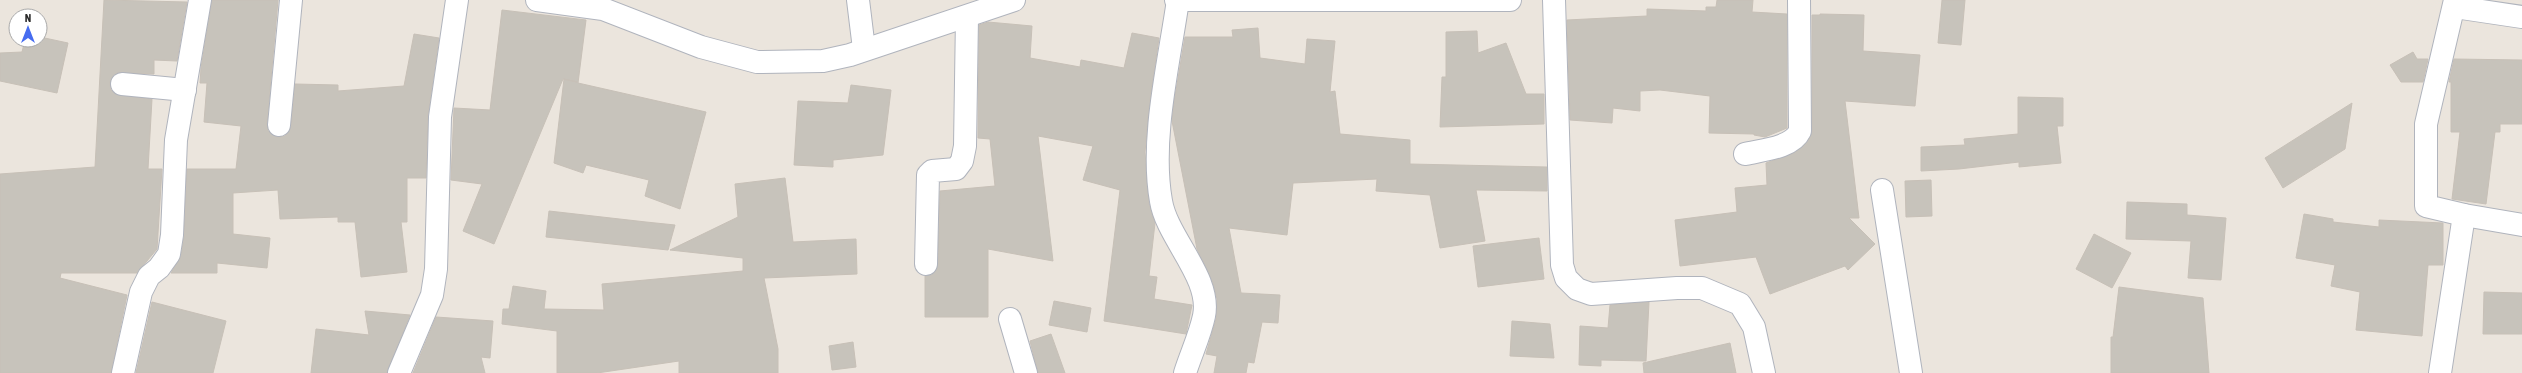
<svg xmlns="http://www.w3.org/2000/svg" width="2522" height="373" viewBox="0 0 2522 373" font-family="'Asap Condensed',sans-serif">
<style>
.building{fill:#c7c3bb;stroke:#c7c0b7}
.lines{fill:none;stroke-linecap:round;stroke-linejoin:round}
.street-casing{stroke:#b0b4bd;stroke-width:24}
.street{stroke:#fff;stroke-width:22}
</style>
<rect width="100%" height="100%" fill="#ebe5dd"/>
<g class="building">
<path d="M104,0l83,2 -10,59 -23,-1v14l-37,-1 -7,9 1,8 4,4 37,5 -4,70h14l-5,80 -20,24h-76l-1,5 67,17 -16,78h-111v-199l95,-7z"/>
<path d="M212,0h66l-11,124 1,7 9,6 8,-1 6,-9 4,-43 43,1v6l66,-5 10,-52 25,4 -11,77 -2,63h-19v44h-6l6,50 -46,5 -6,-55h-17v-5l-58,2 -2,-29 -45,3v41l37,4 -3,30 -50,-5v10h-46l10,-17 3,-19 3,-68h49l5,-43 -37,-4 3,-39h-7l1,-15z"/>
<path d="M1717,0h36l-1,12 35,2v114l-22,9 -11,-2v-1l-45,-1 1,-37 -50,-6 -20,1v20l-27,-3 -1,15 -42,-3 -3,-100 80,-4v-7l59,2v-4h10z"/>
<path d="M1942,0h23l-4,45 -23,-2z"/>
<path d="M502,10l84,10 -8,63 128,29 -26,97 -35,-13 4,-16 -63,-15 -3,8 -29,-10 10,-84 13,3 -14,-3 -69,165 -31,-13 19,-47 -31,-4 3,-72 36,2z"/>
<path d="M1820,14l44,1 -1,36 57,4 -5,51 -70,-5 14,117h-10l26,26 -27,26 -3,-4 -75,28 -14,-37 -76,9 -5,-46 62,-8 -2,-24 32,-3 -1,-22 30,-11 14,-14 2,-7v-116h8z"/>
<path d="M988,22l44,4 -2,32 50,9 1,-7 43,8 8,-35 27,5 -9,62 -5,52 4,51 6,20 -6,53 8,1 -3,22 38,6 -6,29 -82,-13 16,-131 -37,-10 10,-34 -55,-10 15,125 -65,-12v68h-63v-41l7,-1 6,-11 2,-73 55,-5 -5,-47 -12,-1 1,-113z"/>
<path d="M1258,28l2,30 45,6 2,-25 28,2 -5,51 5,-1 5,43 70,6v24l137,3v24l-71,-1 9,51 -45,7 -10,-53 -54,-4 1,-12 -84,4 -6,52 -58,-7 12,65 39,2 -2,28 -16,-1 -8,41 -6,-1 -2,11h-32l3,-17 -11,-2 10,-35 1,-20 -4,-16 -16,-34 -25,-128 2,-19 11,-65h48l-1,-7z"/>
<path d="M1477,31l1,22 28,-10 20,51h18v30l-104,3 2,-50h4v-45z"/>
<path d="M40,37l28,6 -11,50 -57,-12v-28l22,-1 3,-12h15z"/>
<path d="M2413,52l4,7h11l-5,23h-22l-11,-17z"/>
<path d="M2454,59l68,1v64h-22v8h-5l-9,72 -34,-5 8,-67h-9v-50h-2z"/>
<path d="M851,85l40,5 -8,65 -50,5v7l-39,-2 4,-64 50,2z"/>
<path d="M2018,97l45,1v28h-6l4,37 -42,4v-5l-60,7 -38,2v-24l44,-2 -1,-6 54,-5z"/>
<path d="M2352,103l-7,46 -62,39 -18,-30z"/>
<path d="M785,178l8,64 63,-3 1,35 -93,4 14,71v24h-99v-12l-82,12h-40v-42l-55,-7 1,-15h6l4,-23 33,5 -2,18 60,1 -2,-26 141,-13v-13l-73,-8 68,-33 -3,-33z"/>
<path d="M1931,180l1,36 -26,1 -1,-36z"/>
<path d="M2127,202l60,2v11l39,3 -5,62 -33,-2 3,-37 -65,-2z"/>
<path d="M549,211l97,11 29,3 -7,25 -122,-13z"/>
<path d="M2304,214l29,5v3l46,5v-7l64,3v42h-15l-6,71 -66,-6 4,-38 -29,-6 4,-21 -39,-7z"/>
<path d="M2094,234l37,19 -19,35 -36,-19z"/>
<path d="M1539,238l5,41 -66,8 -5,-41z"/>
<path d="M2119,287l84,11 6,75h-98v-36h2z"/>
<path d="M2484,292l38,1v41h-39z"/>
<path d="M1054,301l37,7 -4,24 -38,-7z"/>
<path d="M152,302l74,19 -13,52h-77z"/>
<path d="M1649,302l-3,59 -45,-1v6l-22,-1 1,-39 28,2 2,-23z"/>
<path d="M365,311l45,4 -23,58h-76l5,-44 53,6z"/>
<path d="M436,317l57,4 -3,37 -9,-1 4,16h-72z"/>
<path d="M1512,321l38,3 4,34 -44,-2z"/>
<path d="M1051,334l14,39h-27l-8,-32z"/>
<path d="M853,342l3,25 -24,3 -3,-24z"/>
<path d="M1730,343l6,30h-92l-1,-10z"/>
</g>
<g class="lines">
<g class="street-casing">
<g id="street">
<path d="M537,0l66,9 98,38 56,15 66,-1 27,-6 164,-55"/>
<path d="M858,0l6,49"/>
<path d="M1176,0h334"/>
<path d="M1178,0c-9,63 -28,139 -17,201 6,37 51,77 43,115 -4,19 -13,38 -19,57"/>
<path d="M1554,0l8,265 4,13 11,11 14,5 86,-6h25l38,16 14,23 10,46"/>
<path d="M2455,7l67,10"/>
<path d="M122,84l63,6"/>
<path d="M279,125l12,-125"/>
<path d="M1745,154c17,-4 47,-6 55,-23l-1,-131"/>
<path d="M1882,190l29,183"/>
<path d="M2464,215l58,10"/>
<path d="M926,264l2,-89 4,-4 24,-2 6,-8 3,-15 2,-129"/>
<path d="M1010,319l16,54"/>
<path d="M123,373l18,-81 8,-16 10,-8 10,-14 3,-19 4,-95 24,-140"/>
<path d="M399,373l33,-78 4,-26 4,-152 17,-117"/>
<path d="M2440,373l24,-158 -38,-9v-82l29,-124"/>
</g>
</g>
<use href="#street" class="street"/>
</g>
<g transform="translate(28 28)"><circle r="19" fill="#ffffff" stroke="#aaaaaa"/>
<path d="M0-3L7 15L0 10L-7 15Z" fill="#466cf0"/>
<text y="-6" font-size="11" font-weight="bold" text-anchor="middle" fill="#2a2a2a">N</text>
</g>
</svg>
